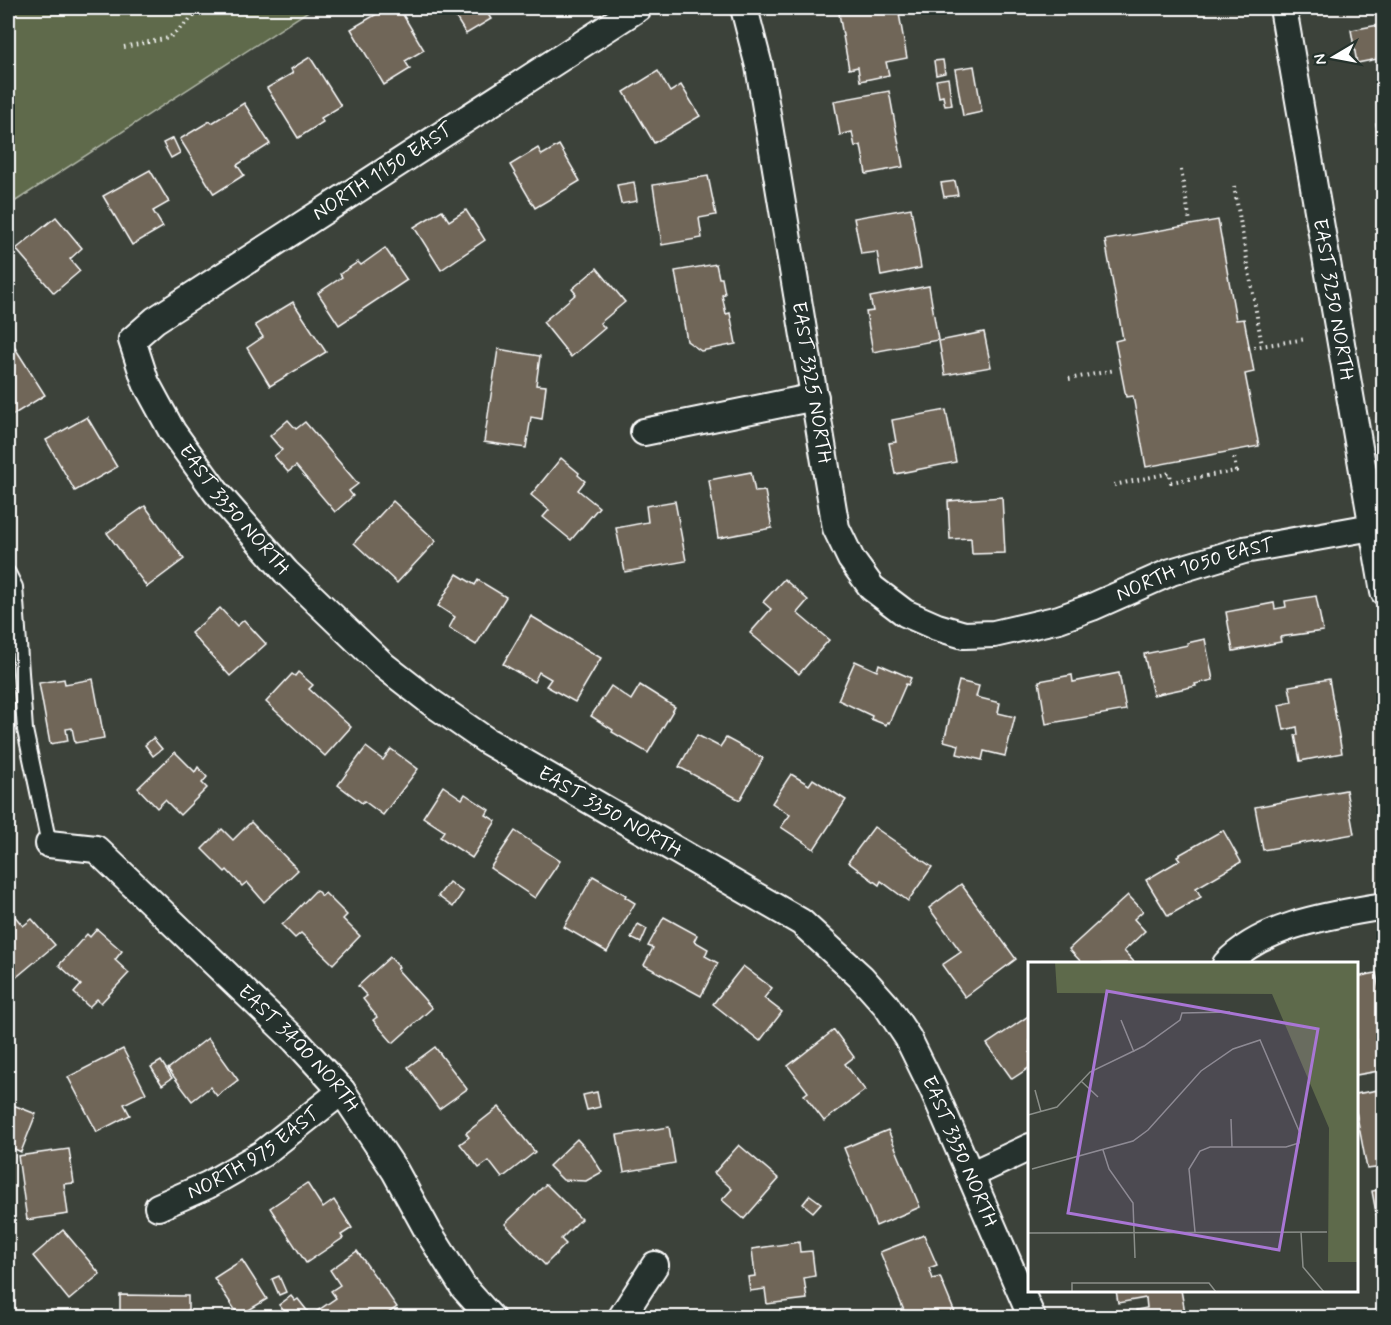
<svg xmlns="http://www.w3.org/2000/svg" width="1391" height="1325" viewBox="0 0 1391 1325" font-family="Mynerve,sans-serif">
<style>
.green{fill:#5e6a4b;stroke:#aeb4a5;stroke-width:1.5}
.building{fill:#706659;stroke:#fff;stroke-width:1.5}
.lines{fill:none;stroke-linecap:round;stroke-linejoin:round}
.service-casing{stroke:#fff;stroke-width:18}
.minor-casing{stroke:#fff;stroke-width:30}
.path{stroke:#fff;stroke-width:4;stroke-dasharray:1.5 4.5;stroke-linecap:butt}
.service{stroke:#26332d;stroke-width:14}
.minor{stroke:#26332d;stroke-width:26}
.labels{text-anchor:middle;dominant-baseline:central;stroke-width:6;stroke-linejoin:round;paint-order:stroke}
.street-label{font-size:20px;fill:#fff;stroke:#26332d}
.inset-road{fill:none;stroke:#8a8e89;stroke-width:1.5}
.view{fill:#a976d5;fill-opacity:0.15;stroke:#a976d5;stroke-width:3}
.inset-edge{fill:none;stroke:#fff;stroke-width:3}
</style>
<rect width="100%" height="100%" fill="#3c423a"/>
<filter id="ink" filterUnits="userSpaceOnUse"><feTurbulence type="fractalNoise" baseFrequency=".0167" numOctaves="2"/><feDisplacementMap in="SourceGraphic" scale="12" xChannelSelector="R" yChannelSelector="G"/><feConvolveMatrix kernelMatrix="1 2 1 2 8 2 1 2 1" color-interpolation-filters="sRGB"/></filter>
<g filter="url(#ink)">
<path class="green" d="M8,8h305l-305,198z"/>
<g class="building">
<path d="M387,8h12l25,42 -19,11 5,8 -26,16 -33,-56z"/>
<path d="M450,8h42l-6,3 5,8 -25,15z"/>
<path d="M838,8h60l9,50 -21,4 3,13 -29,6 -2,-14 -9,2z"/>
<path d="M1384,24v40l-2,-6 -25,5 -6,-33z"/>
<path d="M310,57l31,49 -20,12 2,4 -25,16 -31,-50 26,-15 -2,-4z"/>
<path d="M943,60l2,13 -9,2 -2,-14z"/>
<path d="M974,66l8,46 -19,4 -8,-47z"/>
<path d="M658,71l12,21 11,-7 19,31 -46,27 -30,-51z"/>
<path d="M948,78l4,27 -7,1 -2,-10 -4,1 -3,-17z"/>
<path d="M889,91l14,76 -37,7 -5,-29 -6,2 -3,-15 -12,3 -6,-34z"/>
<path d="M244,103l26,41 -33,21 7,10 -30,19 -34,-55 30,-18 2,2z"/>
<path d="M1384,123v31l-2,1 -6,-31z"/>
<path d="M173,138l7,15 -9,5 -8,-15z"/>
<path d="M559,145l21,36 -45,27 -25,-43 28,-17 4,7z"/>
<path d="M150,170l19,32 -16,9 10,16 -31,18 -29,-49z"/>
<path d="M708,176l8,39 -17,3 3,20 -40,7 -9,-60z"/>
<path d="M955,181l3,14 -14,2 -3,-14z"/>
<path d="M634,182l3,19 -16,3 -4,-19z"/>
<path d="M911,208l10,60 -40,8 -4,-24 -16,2 -7,-36z"/>
<path d="M442,210l7,11 17,-11 19,30 -44,30 -27,-43z"/>
<path d="M56,217l26,31 -12,11 10,12 -26,22 -38,-44z"/>
<path d="M1218,220l18,100 8,-1 10,53 -9,2 14,72 -113,21 -13,-71 -7,1 -11,-56 8,-2 -18,-99z"/>
<path d="M385,248l22,32 -68,45 -21,-32 24,-16 -2,-3 18,-12 3,3z"/>
<path d="M716,264l3,14h3l3,16 -3,1 4,19 4,-1 6,31 -35,7 -14,-10 -12,-70z"/>
<path d="M597,268l28,34 -25,21 5,5 -34,29 -28,-35 33,-28 -4,-5z"/>
<path d="M929,286l9,54 -65,12 -7,-40 7,-1 -3,-14z"/>
<path d="M293,302l33,50 -56,34 -23,-38 16,-11 -8,-12z"/>
<path d="M984,332l7,35 -46,8 -6,-34z"/>
<path d="M8,337l37,58 -37,23z"/>
<path d="M498,349l42,7 -4,29 10,1 -4,33 -11,-2 -5,31 -42,-6z"/>
<path d="M946,410l10,52 -61,12 -6,-31 7,-1 -4,-22z"/>
<path d="M87,417l30,50 -42,24 -29,-51z"/>
<path d="M288,420l8,9 9,-7 53,62 -9,7 4,5 -18,16 -39,-46 -8,6 -14,-16 8,-6 -12,-14z"/>
<path d="M561,458l18,15 -1,2 7,6 -7,9 21,17 -28,33 -28,-23 6,-7 -18,-15z"/>
<path d="M751,472l4,20 10,-1 7,37 -54,10 -9,-58z"/>
<path d="M1002,497l3,56 -33,1 -1,-16 -21,1 -2,-38z"/>
<path d="M393,501l43,40 -39,42 -43,-40z"/>
<path d="M675,501l11,60 -61,11 -9,-44 32,-6 -2,-16z"/>
<path d="M145,506l39,53 -37,28 -40,-54z"/>
<path d="M457,574l18,11 3,-5 28,17 -30,48 -27,-17 6,-11 -17,-11z"/>
<path d="M784,579l24,21 -11,13 32,27 -30,34 -49,-41 21,-24 -8,-7z"/>
<path d="M1316,596l7,35 -43,6 1,5 -48,9 -7,-39 48,-9 1,6 11,-2 -1,-6z"/>
<path d="M220,608l17,18 7,-6 22,24 -36,32 -39,-43z"/>
<path d="M531,616l70,42 -26,44 -29,-16 5,-7 -12,-7 -5,10 -31,-18z"/>
<path d="M1205,639l8,41 -18,4 1,2 -43,9 -9,-41 44,-9 -1,-2z"/>
<path d="M855,661l22,10 2,-7 32,14 -3,7 -2,-1 -17,39 -2,-1 -1,3 -15,-6 1,-3 -34,-16z"/>
<path d="M298,672l15,13 -4,4 42,38 -26,29 -59,-54 26,-28 3,2z"/>
<path d="M1119,673l7,37 -80,14 -7,-43 33,-6 1,7z"/>
<path d="M64,679l1,5 28,-5 11,59 -29,5 -3,-15 -6,1 2,12 -18,3 -11,-61z"/>
<path d="M1329,679l13,74 -42,8 -5,-26h3l-1,-8 -13,3 -5,-25 13,-3 -3,-16z"/>
<path d="M959,681l20,5 -3,11 24,6 -2,10 17,4 -10,39 -21,-5 -2,9 -25,-6 2,-9 -15,-4z"/>
<path d="M640,685l35,22 -27,46 -36,-21 1,-2 -22,-14 20,-30 20,14z"/>
<path d="M697,735l23,12 6,-9 37,20 -23,42 -61,-33z"/>
<path d="M153,738l9,11 -9,7 -8,-11z"/>
<path d="M366,747l17,13 8,-11 27,20 -35,46 -19,-14 -2,2 -24,-18z"/>
<path d="M175,752l20,20 3,-5 9,10 -5,6 5,5 -27,27 -15,-15 -8,8 -19,-20z"/>
<path d="M791,774l18,11 4,-6 33,21 -32,49 -33,-22 9,-12 -18,-12z"/>
<path d="M443,786l19,13 3,-5 24,16 -3,5 10,6 -24,37 -32,-21 4,-6 -21,-14z"/>
<path d="M1346,790l8,44 -91,16 -8,-43z"/>
<path d="M251,822l47,48 -34,32 -17,-20 -5,4 -15,-16 -2,2 -23,-23 20,-20 11,11z"/>
<path d="M874,827l58,40 -24,34 -27,-20 -2,4 -31,-23z"/>
<path d="M1223,830l18,32 -45,26 5,9 -33,19 -22,-36 34,-20 -3,-4z"/>
<path d="M515,831l45,30 -25,37 -45,-30z"/>
<path d="M593,876l33,19 -1,2 10,6 -28,49 -43,-25z"/>
<path d="M449,882l14,10 -10,15 -15,-11z"/>
<path d="M961,884l55,75 -51,38 -23,-32 19,-13 -32,-44z"/>
<path d="M316,890l6,6 3,-3 22,22 -4,4 17,17 -27,28 -32,-31 -6,5 -13,-13z"/>
<path d="M1128,895l15,16 -9,8 11,12 -21,20 11,12 -52,1 -14,-15z"/>
<path d="M8,908l15,18 9,-7 23,26 -42,35 -5,-6z"/>
<path d="M664,917l33,18 -3,6 14,8 -3,7 13,7 -17,33 -57,-31 9,-17 -5,-2z"/>
<path d="M638,924l9,5 -6,14 -10,-5z"/>
<path d="M97,929l25,22 -7,9 14,13 -28,30 -4,-4 -8,8 -15,-14 7,-8 -22,-20 28,-31 3,3z"/>
<path d="M390,957l9,10 -2,2 35,39 -39,35 -20,-23 4,-3 -14,-18 4,-3 -9,-10z"/>
<path d="M743,966l29,22 -8,10 18,14 -22,29 -47,-37z"/>
<path d="M1376,973l8,42v55l-28,5v-98z"/>
<path d="M1030,1015v52l-18,12 -25,-35z"/>
<path d="M834,1030l20,27 -9,7 20,26 -41,31 -20,-26 4,-3 -20,-26z"/>
<path d="M208,1038l30,42 -21,16 -7,-9 -18,14 -24,-32z"/>
<path d="M435,1047l32,42 -28,20 -31,-42z"/>
<path d="M123,1049l23,44 -22,11 6,11 -33,17 -29,-55z"/>
<path d="M161,1061l11,17 -10,7 -11,-18z"/>
<path d="M1384,1089v78l-17,2 -11,-58v-17z"/>
<path d="M597,1092l3,15 -13,3 -4,-15z"/>
<path d="M8,1103l28,11 -15,38 -13,-6z"/>
<path d="M499,1107l36,45 -33,26 -13,-17 -10,7 -19,-24 9,-7 -3,-4z"/>
<path d="M669,1127l6,36 -51,9 -7,-37z"/>
<path d="M888,1130l32,77 -44,19 -32,-78z"/>
<path d="M577,1139l13,14 12,19 -16,9 -23,-1 -14,-14z"/>
<path d="M739,1145l40,34 -35,40 -22,-19 10,-11 -18,-16z"/>
<path d="M69,1149l5,34 -10,1 4,30 -41,6 -9,-64z"/>
<path d="M307,1183l16,25 11,-8 18,28 -11,7 2,3 -37,25 -36,-55z"/>
<path d="M546,1184l35,35 -20,20 5,5 -21,21 -40,-41z"/>
<path d="M1384,1189v66l-12,-64z"/>
<path d="M810,1195l11,8 -8,9 -10,-8z"/>
<path d="M63,1230l37,44 -31,26 -36,-44z"/>
<path d="M924,1235l13,30 -8,3 4,11 7,-2 17,41h-50l-27,-66z"/>
<path d="M799,1242l1,10 12,-1 3,25 -11,2 3,21 -40,5 -2,-15 -15,2 -2,-14 7,-1 -3,-27z"/>
<path d="M357,1251l40,56 -16,11h-65l-3,-4 23,-16 -5,-7 9,-6 -10,-15z"/>
<path d="M242,1260l25,39 -28,17 -25,-38z"/>
<path d="M279,1276l7,16 -7,3 -7,-16z"/>
<path d="M1116,1290h65l5,28h-48l-2,-8 11,-2 -1,-10 -28,5z"/>
<path d="M120,1295l68,1v22h-68z"/>
<path d="M291,1296l4,5 3,-2 11,14 -5,5h-29l9,-7 -5,-6z"/>
</g>
<g class="lines">
<g class="service-casing">
<path id="service" d="M8,573l7,14 10,143 24,114"/>
</g>
<g class="minor-casing">
<g id="minor">
<path id="s1" d="M638,8l-483,312 -23,20 14,43 26,48 44,61 70,80 97,93 49,38 55,38 314,181 60,55 25,28 22,33 26,53 98,227"/>
<path id="s2" d="M744,8l15,58 77,462 15,31 21,29 33,25 32,14 27,8 30,-1 65,-15 33,-12 79,-35 73,-22 128,-23"/>
<path id="s3" d="M1283,8l101,584"/>
<path d="M644,432l171,-35"/>
<path id="s4" d="M49,844l47,5 199,191 47,51 53,80 34,62 35,55 27,30"/>
<path d="M1226,964c38,-40 106,-49 158,-58"/>
<path d="M970,1175l60,-28"/>
<path id="s5" d="M158,1207l50,-22 54,-31 80,-63"/>
<path d="M621,1318l34,-53"/>
</g>
</g>
<g class="path">
<path d="M124,47l45,-9 34,-30"/>
<path d="M1181,170l9,52"/>
<path d="M1234,186l28,159"/>
<path d="M1248,348l58,-9"/>
<path d="M1069,379l46,-9"/>
<path d="M1114,485l56,-12 1,9 65,-11 -2,-14"/>
</g>
<use href="#service" class="service"/>
<use href="#minor" class="minor"/>
</g>
</g>
<g class="labels">
<g class="street-label">
<text transform="translate(383 172) rotate(-33)">NORTH 1150 EAST</text>
<text stroke="none"><textPath href="#s3" startOffset="296">EAST 3250 NORTH</textPath></text>
<text stroke="none"><textPath href="#s2" startOffset="381">EAST 3325 NORTH</textPath></text>
<text stroke="none"><textPath href="#s1" startOffset="806">EAST 3350 NORTH</textPath></text>
<text stroke="none"><textPath href="#s2" startOffset="945">NORTH 1050 EAST</textPath></text>
<text stroke="none"><textPath href="#s1" startOffset="1292">EAST 3350 NORTH</textPath></text>
<text stroke="none"><textPath href="#s4" startOffset="332">EAST 3400 NORTH</textPath></text>
<text stroke="none"><textPath href="#s5" startOffset="110">NORTH 975 EAST</textPath></text>
<text stroke="none"><textPath href="#s1" startOffset="1796">EAST 3350 NORTH</textPath></text>
</g>
</g>
<g transform="translate(1028 962)">
<rect width="330" height="330" fill="#3c423a"/>
<path d="M27,0h303v300h-30l1,-134 -57,-134 -215,-1z" fill="#5e6a4b"/>
<path class="inset-road" d="M93,58l13,32M53,119l17,16M7,128l6,22M0,153l29,-8 33,-35 54,-26 36,-26 2,-7 48,-1M203,157l1,28M75,188l6,19 24,34 2,55M4,207l101,-28 15,-11 53,-59 32,-22 27,-9 40,93 -1,10 -13,4h-76l-10,4 -11,18 6,63M273,270l2,35 21,25M0,271l299,-1M44,330v-9h137l7,9"/>
<path class="view" d="M79,29l211,38 -39,221 -211,-37z"/>
<rect width="330" height="330" class="inset-edge"/>
</g>
<rect width="1391" height="1325" fill="none" stroke="#26332d" stroke-width="30"/>
<rect x="15" y="15" width="1361" height="1295" fill="none" stroke="#fff" stroke-width="2" filter="url(#ink)"/>
<g transform="translate(1334 57) rotate(260)" stroke="#26332d" stroke-width="4.5" paint-order="stroke">
<path d="M0-4.5L10 22L0 15L-10 22Z" fill="#ffffff"/>
<text y="-9" font-size="16" font-weight="bold" text-anchor="middle" fill="#ffffff">N</text>
</g>
</svg>
